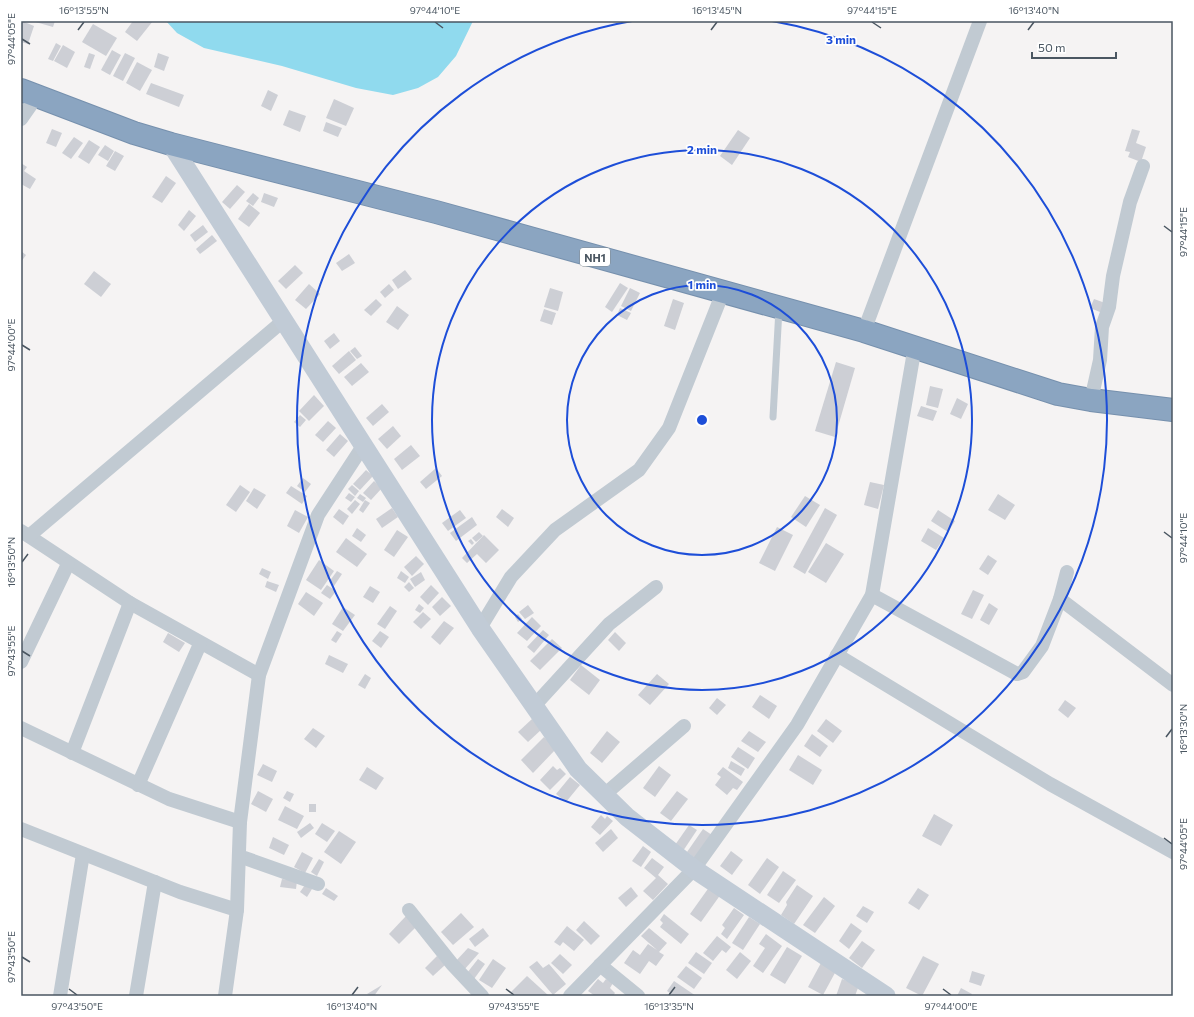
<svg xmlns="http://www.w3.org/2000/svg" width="1194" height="1017" viewBox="0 0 1194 1017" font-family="Commissioner,sans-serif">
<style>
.water{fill:#90daee}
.building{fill:#cdcfd5}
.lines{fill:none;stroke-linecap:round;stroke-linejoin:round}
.highway-casing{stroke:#7690ad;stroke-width:24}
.lane{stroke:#c1cad2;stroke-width:7}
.street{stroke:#c1cad2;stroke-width:14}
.secondary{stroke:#c1cbd6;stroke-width:19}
.highway{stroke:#8ba5c1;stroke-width:22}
.ticks{fill:none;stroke:#4a5661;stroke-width:1.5}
.ring{fill:none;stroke:#1d4ed8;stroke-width:2}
.labels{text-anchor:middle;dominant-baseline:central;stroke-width:3.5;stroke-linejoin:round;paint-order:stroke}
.shield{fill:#fff;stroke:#808990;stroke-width:1}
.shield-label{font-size:11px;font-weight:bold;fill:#4a5661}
.centre{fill:#1d4ed8;stroke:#fff;stroke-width:2}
.ring-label{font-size:12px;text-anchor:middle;font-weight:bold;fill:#1d4ed8;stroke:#fff;stroke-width:3.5;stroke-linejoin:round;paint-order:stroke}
.neatline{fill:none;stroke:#4a5661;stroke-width:1.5}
.ticks-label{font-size:10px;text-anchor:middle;fill:#4a5661}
</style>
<rect width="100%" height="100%" fill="#f5f3f3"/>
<path class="water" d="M166,21h307l-17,35 -18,21 -20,11 -25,7 -37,-7 -74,-22 -78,-18 -27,-15z"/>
<g class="building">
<path d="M22,21l12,5 -6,18 -7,-2z"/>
<path d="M32,21h23l-2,6z"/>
<path d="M133,21h20l-16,20 -12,-9z"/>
<path d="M93,24l24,14 -11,18 -24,-14z"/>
<path d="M56,43l5,3 -8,15 -5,-2z"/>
<path d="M63,45l12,7 -8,16 -13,-7z"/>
<path d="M112,50l9,5 -11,20 -9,-5z"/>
<path d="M89,53l6,2 -5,14 -6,-2z"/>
<path d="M125,53l10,5 -12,23 -10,-5z"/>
<path d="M158,53l11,4 -5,14 -10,-4z"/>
<path d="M137,62l15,8 -12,21 -14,-8z"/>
<path d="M151,83l33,12 -5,12 -33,-13z"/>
<path d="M268,90l10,5 -7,16 -10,-5z"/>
<path d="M334,99l20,9 -8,18 -20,-8z"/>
<path d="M289,110l17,6 -6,16 -17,-7z"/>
<path d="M326,122l16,6 -4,9 -15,-6z"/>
<path d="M52,129l10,4 -6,14 -10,-4z"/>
<path d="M1132,129l8,2 -4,12 10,4 -5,15 -13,-5 2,-5 -5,-1z"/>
<path d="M738,130l12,8 -18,27 -12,-9z"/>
<path d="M74,137l9,6 -12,16 -9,-6z"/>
<path d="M89,140l11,7 -11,17 -11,-7z"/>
<path d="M105,145l9,6 -6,10 -10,-6z"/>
<path d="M115,151l9,5 -9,15 -9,-5z"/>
<path d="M21,163l6,4 -3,4 12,8 -6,10 -9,-5z"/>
<path d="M166,176l10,7 -14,20 -10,-6z"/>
<path d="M237,185l8,7 -15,17 -8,-7z"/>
<path d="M253,193l6,5 -6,8 -7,-5z"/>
<path d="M264,193l14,5 -4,9 -13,-5z"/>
<path d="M249,204l11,9 -11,14 -11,-8z"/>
<path d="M189,210l7,6 -12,15 -6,-6z"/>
<path d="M203,225l5,7 -13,10 -5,-7z"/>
<path d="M212,235l5,6 -17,13 -4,-5z"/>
<path d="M21,251l5,4 -5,7z"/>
<path d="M349,254l6,9 -13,8 -6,-8z"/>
<path d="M295,265l8,8 -17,16 -8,-8z"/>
<path d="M405,270l7,9 -14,10 -6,-9z"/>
<path d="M94,271l17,13 -10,13 -17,-13z"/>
<path d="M620,283l8,5 -16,24 -7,-5z"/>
<path d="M309,284l11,10 -14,15 -11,-9z"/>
<path d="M389,284l5,6 -9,8 -5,-6z"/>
<path d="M550,288l13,4 -5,19 -14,-4z"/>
<path d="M630,288l10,5 -9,18 -10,-5z"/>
<path d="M376,299l6,6 -11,11 -7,-6z"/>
<path d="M673,299l11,4 -9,27 -11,-4z"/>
<path d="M1094,299l14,5 -3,10 -15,-6z"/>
<path d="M397,306l12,9 -11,15 -12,-8z"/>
<path d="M620,308l11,5 -4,7 -10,-5z"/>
<path d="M544,309l12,4 -4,12 -12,-4z"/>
<path d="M334,333l6,8 -10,8 -6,-8z"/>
<path d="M355,347l7,9 -5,3 -7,-8z"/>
<path d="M349,351l7,9 -17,14 -7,-8z"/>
<path d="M836,362l19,6 -20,69 -20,-6z"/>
<path d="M361,363l8,9 -17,14 -8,-9z"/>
<path d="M930,386l13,3 -5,19 -12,-3z"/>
<path d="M314,395l10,11 -15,15 -10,-10z"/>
<path d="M957,398l11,6 -7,15 -11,-5z"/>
<path d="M382,404l7,8 -16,14 -7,-8z"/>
<path d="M921,406l16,5 -4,10 -16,-5z"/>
<path d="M300,415l6,5 -6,7 -6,-5z"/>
<path d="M328,421l8,7 -13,14 -8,-7z"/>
<path d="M393,426l8,10 -14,13 -9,-10z"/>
<path d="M340,434l8,7 -14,16 -8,-7z"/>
<path d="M411,445l9,11 -18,14 -8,-11z"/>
<path d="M436,468l6,8 -16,13 -6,-7z"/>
<path d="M366,470l7,6 -13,14 -7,-6z"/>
<path d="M303,478l8,6 -6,8 -8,-6z"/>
<path d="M374,481l8,7 -11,12 -8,-7z"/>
<path d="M870,482l14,3 -6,24 -14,-4z"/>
<path d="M240,485l10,7 -14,20 -10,-7z"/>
<path d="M352,485l7,6 -4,5 -7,-7z"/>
<path d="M291,486l16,10 -5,8 -16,-11z"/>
<path d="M254,488l12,7 -9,14 -11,-8z"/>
<path d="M349,493l6,4 -4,5 -6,-4z"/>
<path d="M360,494l6,4 -3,4 -6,-4z"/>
<path d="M998,494l17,11 -10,15 -17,-10z"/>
<path d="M805,496l15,9 -14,22 -15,-10z"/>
<path d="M355,500l5,4 -8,10 -5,-5z"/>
<path d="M365,500l5,3 -7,10 -4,-3z"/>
<path d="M392,508l6,9 -16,11 -6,-9z"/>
<path d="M825,508l12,7 -32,59 -12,-7z"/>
<path d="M339,509l10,7 -6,9 -10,-8z"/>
<path d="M502,509l12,9 -6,9 -12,-10z"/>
<path d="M295,510l13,7 -9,16 -12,-7z"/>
<path d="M460,510l6,8 -18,13 -6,-8z"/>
<path d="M938,510l17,11 -7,11 -17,-11z"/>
<path d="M472,517l5,8 -21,16 -6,-8z"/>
<path d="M777,527l16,8 -18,36 -16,-8z"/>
<path d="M357,528l9,7 -5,7 -9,-6z"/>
<path d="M928,528l16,10 -8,12 -15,-9z"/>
<path d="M397,530l11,7 -14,20 -10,-7z"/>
<path d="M479,532l4,4 -7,6 -4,-4z"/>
<path d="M484,535l15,15 -13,13 -9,-9 -10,9 -5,-5z"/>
<path d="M346,538l21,16 -10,13 -21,-15z"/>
<path d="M471,539l3,4 -2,2 -4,-4z"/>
<path d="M826,543l18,11 -18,29 -18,-11z"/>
<path d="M988,555l9,6 -9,14 -9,-6z"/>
<path d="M416,556l8,8 -12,12 -8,-9z"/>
<path d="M319,560l15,11 -13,19 -15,-10z"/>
<path d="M262,568l9,4 -3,7 -9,-5z"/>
<path d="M337,571l5,3 -8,12 -5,-4z"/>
<path d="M401,571l8,6 -4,6 -8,-5z"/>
<path d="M421,572l4,8 -10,7 -5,-8z"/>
<path d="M267,581l12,4 -3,7 -11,-5z"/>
<path d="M409,582l5,6 -5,4 -5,-5z"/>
<path d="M327,585l9,6 -6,8 -9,-6z"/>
<path d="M431,585l8,8 -11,12 -8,-8z"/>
<path d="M370,586l10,6 -7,11 -10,-6z"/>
<path d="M973,590l11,5 -12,24 -11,-5z"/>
<path d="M306,592l17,11 -9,13 -16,-12z"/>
<path d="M442,597l9,9 -11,10 -8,-9z"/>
<path d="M989,603l9,6 -9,16 -9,-5z"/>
<path d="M419,604l5,4 -4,5 -5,-3z"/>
<path d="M528,605l6,8 -9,6 -6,-7z"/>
<path d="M390,606l7,5 -12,18 -8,-5z"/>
<path d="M343,607l12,8 -12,16 -11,-7z"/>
<path d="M423,612l8,7 -10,10 -8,-7z"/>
<path d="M518,614l4,5 -4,3 -3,-5z"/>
<path d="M532,617l9,9 -14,15 -10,-8z"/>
<path d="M444,621l10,7 -14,17 -9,-8z"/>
<path d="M543,630l6,5 -15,18 -7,-6z"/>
<path d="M337,631l5,3 -6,9 -5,-3z"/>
<path d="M380,631l9,6 -8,11 -9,-7z"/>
<path d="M615,632l11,11 -7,8 -11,-11z"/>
<path d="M168,633l17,10 -6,9 -16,-10z"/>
<path d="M552,639l10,9 -22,22 -10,-9z"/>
<path d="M329,655l19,9 -5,9 -18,-9z"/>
<path d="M581,665l19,15 -11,15 -19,-15z"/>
<path d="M365,674l6,4 -6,11 -7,-4z"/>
<path d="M657,674l12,10 -19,21 -12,-10z"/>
<path d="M760,695l17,11 -8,13 -17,-12z"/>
<path d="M717,698l9,7 -9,10 -8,-7z"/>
<path d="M1065,700l11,8 -8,10 -10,-8z"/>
<path d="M532,719l10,10 -14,13 -10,-10z"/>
<path d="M826,719l16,12 -9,12 -16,-12z"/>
<path d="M313,728l12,8 -9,12 -12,-9z"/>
<path d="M607,731l13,11 -18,21 -12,-10z"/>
<path d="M749,731l17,11 -8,10 -17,-11z"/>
<path d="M812,734l16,12 -8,11 -16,-11z"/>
<path d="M544,737l12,12 -23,24 -12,-13z"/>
<path d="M738,747l17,11 -7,11 -17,-12z"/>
<path d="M798,755l24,15 -9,15 -24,-15z"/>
<path d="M731,761l14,8 -4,7 -13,-8z"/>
<path d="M263,764l14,7 -5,11 -15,-7z"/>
<path d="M553,766l4,4 3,-2 6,6 -16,16 -10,-10z"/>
<path d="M659,766l12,9 -16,22 -12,-9z"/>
<path d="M367,767l17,11 -8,12 -17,-10z"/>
<path d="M723,767l20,15 -6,8 -4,-2 -6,7 -12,-10 6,-8 -4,-3z"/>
<path d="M570,777l10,8 -14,17 -10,-8z"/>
<path d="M258,791l15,8 -7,13 -15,-8z"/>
<path d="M287,791l7,3 -4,8 -7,-4z"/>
<path d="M677,791l11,8 -17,22 -11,-8z"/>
<rect x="309" y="804" width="7" height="8"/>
<path d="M285,806l19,10 -7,13 -19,-9z"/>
<path d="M934,814l19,11 -12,21 -19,-10z"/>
<path d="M601,815l4,4 2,-3 6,5 -13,14 -9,-8z"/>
<path d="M310,823l4,5 -13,10 -4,-6z"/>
<path d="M322,823l13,8 -8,11 -12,-8z"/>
<path d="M689,825l8,5 -14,21 -8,-6z"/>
<path d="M611,829l7,9 -15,14 -8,-9z"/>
<path d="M703,829l9,6 -16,24 -9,-7z"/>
<path d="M339,831l17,11 -15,22 -17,-12z"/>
<path d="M273,837l16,8 -5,10 -15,-7z"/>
<path d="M643,846l8,6 -10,15 -9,-6z"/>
<path d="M731,851l12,9 -11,15 -12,-9z"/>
<path d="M302,852l11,6 -8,15 -11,-6z"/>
<path d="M652,858l12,9 -6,8 10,9 -15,16 -10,-9 13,-13 -12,-10z"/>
<path d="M767,858l12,9 -19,27 -12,-9z"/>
<path d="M319,859l5,3 -7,14 -6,-4z"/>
<path d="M783,871l13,9 -17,23 -12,-8z"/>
<path d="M282,879l15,2 -1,8 -16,-2z"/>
<path d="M305,885l7,4 -5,8 -7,-5z"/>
<path d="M797,885l16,11 -19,28 -13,-9 6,-10 -1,-3z"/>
<path d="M710,886l11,8 -20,28 -11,-8z"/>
<path d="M631,887l7,9 -12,11 -8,-9z"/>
<path d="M326,888l12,8 -4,5 -12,-7z"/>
<path d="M918,888l11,7 -10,15 -11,-7z"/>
<path d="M824,897l11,9 -20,27 -12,-8z"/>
<path d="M863,906l11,6 -7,11 -11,-7z"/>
<path d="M734,908l10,7 -17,24 -6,-5 4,-6 -3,-3z"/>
<path d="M461,913l13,14 -21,18 -12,-13z"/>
<path d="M664,914l25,20 -8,10 -21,-17 3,-4 -3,-3z"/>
<path d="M406,916l10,11 -17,17 -10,-10z"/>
<path d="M749,917l11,7 -17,26 -11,-7z"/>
<path d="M584,921l16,15 -9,9 -15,-15z"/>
<path d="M851,923l11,8 -13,18 -10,-8z"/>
<path d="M567,926l17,14 -10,11 -11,-9 -3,4 -6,-4z"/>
<path d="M483,928l6,8 -14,11 -6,-8z"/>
<path d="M649,928l18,15 -8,9 5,3 -8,11 -7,-5 -9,13 -16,-11 9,-13 7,5 8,-11 9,6 -16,-14z"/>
<path d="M766,934l16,12 -19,27 -10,-7 12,-18 -6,-4z"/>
<path d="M717,936l14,11 -5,6 -4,-3 -9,11 -10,-8z"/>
<path d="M862,941l13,9 -13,18 -13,-10z"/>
<path d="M787,947l15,9 -17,28 -15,-9z"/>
<path d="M468,948l11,5 -15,17 -9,-8z"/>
<path d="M696,952l16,11 -8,11 -16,-11z"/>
<path d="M740,952l11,9 -14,18 -11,-9z"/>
<path d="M560,954l12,11 -9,9 -12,-11z"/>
<path d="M437,956l8,9 -12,11 -8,-8z"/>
<path d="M923,956l16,8 -17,32 -16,-8z"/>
<path d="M478,959l7,5 -11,15 -7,-6z"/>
<path d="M493,959l13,9 -14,20 -13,-8z"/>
<path d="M537,961l6,7 6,-4 17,20 -13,11 -24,-28z"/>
<path d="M821,963l15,8 -13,24 -15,-8z"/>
<path d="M686,966l16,12 -8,11 -17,-12z"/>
<path d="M972,971l13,4 -4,11 -12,-4z"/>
<path d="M527,976l22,20h-34l-4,-4z"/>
<path d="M598,979l5,4 3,-4 7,4 -3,5 5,5 -2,3h-18l-7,-5z"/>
<path d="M842,979l17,6 -4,11h-19z"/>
<path d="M674,981l22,15h-22l-7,-5z"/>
<path d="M382,985l-8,11 -7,-2z"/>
<path d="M961,988l11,6 -1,2h-14z"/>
</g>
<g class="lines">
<g class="highway-casing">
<path id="highway" d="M21,90l113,43 37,11 265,68 428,119 194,63 33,6 82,10"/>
</g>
<path class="lane" d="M773,417l6,-108"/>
<g class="street">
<path d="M21,119l16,-23"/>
<path d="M864,331l116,-310"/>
<path d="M1091,400l9,-40 2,-33 7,-20 4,-31 17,-74 13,-36"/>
<path d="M21,531l109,72 129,72"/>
<path d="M29,536l254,-215"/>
<path d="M872,595l145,79 6,-2 19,-26 18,-47 7,-27"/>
<path d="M1060,599l113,86"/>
<path d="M480,628l31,-51 44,-47 84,-60 30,-42 54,-136"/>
<path d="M837,655l213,129 123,68"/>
<path d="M21,662l47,-98"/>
<path d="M534,706l75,-82 47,-37"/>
<path d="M21,728l148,71 71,23"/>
<path d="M72,753l58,-150"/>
<path d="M138,785l62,-141"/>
<path d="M604,795l80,-69"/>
<path d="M21,829l159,63 57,18"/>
<path d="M239,856l79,28"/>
<path d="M409,910l43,54 30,32"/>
<path d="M600,965l38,31"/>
<path d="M60,996l23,-142"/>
<path d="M136,996l19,-114"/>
<path d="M225,996l12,-86 3,-88 19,-147 59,-160 45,-69"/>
<path d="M570,996l124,-127 103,-144 75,-130 43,-249"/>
</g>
<path class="secondary" d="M171,144l309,484 98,141 49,48 67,52 192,127"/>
<use href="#highway" class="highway"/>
</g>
<path class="ticks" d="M435,22l8,6M872,22l9,6M78,30l6,-8M711,30l6,-8M1028,30l6,-8M22,39l8,5M1164,226l8,6M22,345l8,5M1164,532l8,6M22,562l6,-8M22,651l8,5M1166,737l6,-8M1164,838l8,6M22,957l8,5M69,989l8,6M506,989l8,6M943,989l8,6M352,995l6,-8M669,995l6,-8"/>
<g class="ring">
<circle cx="702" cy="420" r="135"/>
<circle cx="702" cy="420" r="270"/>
<path d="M772 21A405 405 0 1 1 632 21"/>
</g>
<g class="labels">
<rect class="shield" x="580" y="248" width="30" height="18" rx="3"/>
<g class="shield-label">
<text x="595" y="257">NH1</text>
</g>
</g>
<circle cx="702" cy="420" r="6" class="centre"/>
<g class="ring-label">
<text x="841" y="44">3 min</text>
<text x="702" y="154">2 min</text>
<text x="702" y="289">1 min</text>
</g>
<rect width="1194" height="1017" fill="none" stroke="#ffffff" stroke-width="44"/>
<path d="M1032 52v6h84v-6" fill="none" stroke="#4a5661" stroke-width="2"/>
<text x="1038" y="52" font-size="12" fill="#4a5661" stroke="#ffffff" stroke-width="3" paint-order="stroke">50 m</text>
<rect x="22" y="22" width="1150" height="973" class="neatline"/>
<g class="ticks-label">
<text x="84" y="14">16°13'55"N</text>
<text x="435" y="14">97°44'10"E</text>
<text x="717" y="14">16°13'45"N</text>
<text x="872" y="14">97°44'15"E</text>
<text x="1034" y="14">16°13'40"N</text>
<text transform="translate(11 39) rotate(-90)" y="4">97°44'05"E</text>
<text transform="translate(1183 232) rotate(-90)" y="4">97°44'15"E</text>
<text transform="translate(11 345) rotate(-90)" y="4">97°44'00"E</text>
<text transform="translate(1183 538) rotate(-90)" y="4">97°44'10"E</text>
<text transform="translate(11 562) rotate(-90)" y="4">16°13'50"N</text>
<text transform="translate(11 651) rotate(-90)" y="4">97°43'55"E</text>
<text transform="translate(1183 729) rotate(-90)" y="4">16°13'30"N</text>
<text transform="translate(1183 844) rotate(-90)" y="4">97°44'05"E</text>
<text transform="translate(11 957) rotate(-90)" y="4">97°43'50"E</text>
<text x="77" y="1010">97°43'50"E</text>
<text x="352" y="1010">16°13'40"N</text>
<text x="514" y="1010">97°43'55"E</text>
<text x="669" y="1010">16°13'35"N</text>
<text x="951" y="1010">97°44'00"E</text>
</g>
</svg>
